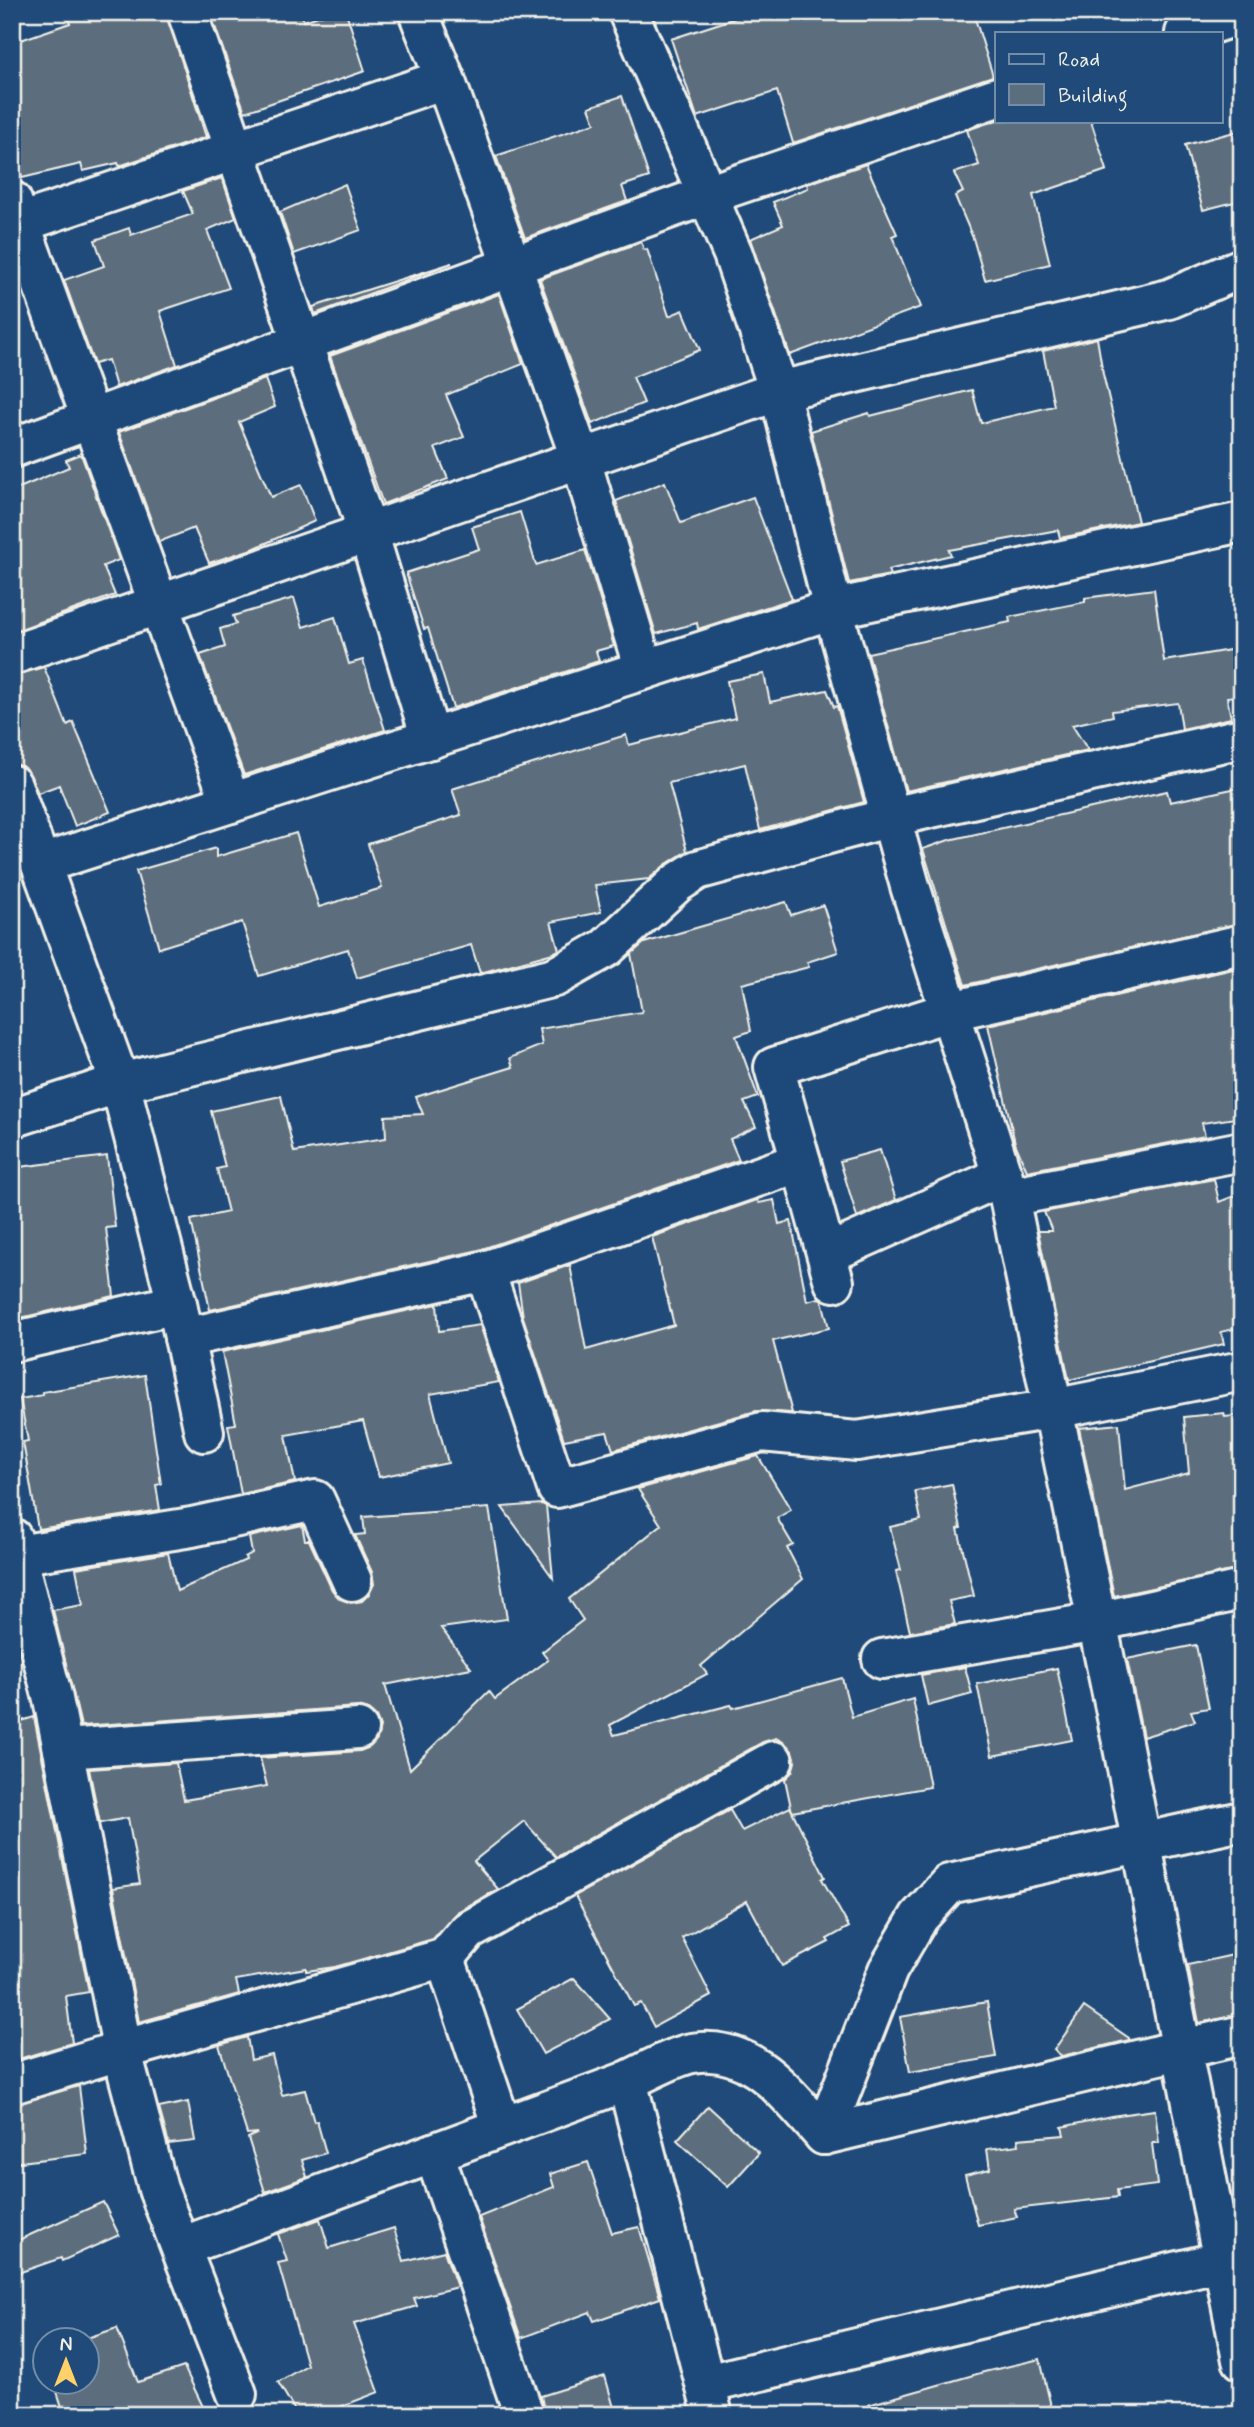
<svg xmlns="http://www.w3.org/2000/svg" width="1254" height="2427" viewBox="0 0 1254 2427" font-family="Mynerve,sans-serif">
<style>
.building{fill:#5b6e7d;stroke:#f4f1e8;stroke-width:2}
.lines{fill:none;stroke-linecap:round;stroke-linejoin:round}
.minor-casing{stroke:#f4f1e8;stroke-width:44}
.minor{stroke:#1f4a7a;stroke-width:38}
</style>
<rect width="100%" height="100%" fill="#1f4a7a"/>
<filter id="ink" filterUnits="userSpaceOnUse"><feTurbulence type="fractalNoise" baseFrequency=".0143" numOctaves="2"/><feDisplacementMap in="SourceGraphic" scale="14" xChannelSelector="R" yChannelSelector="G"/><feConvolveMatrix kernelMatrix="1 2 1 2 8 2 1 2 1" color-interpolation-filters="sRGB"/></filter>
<g filter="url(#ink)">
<g class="building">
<path d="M67,12h99l40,125 -87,29 -1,-3 -35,8 -2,-7 -59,14 -10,-35v-100l58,-20z"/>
<path d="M210,12h90l4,9 26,-9h16l19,59 -120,41z"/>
<path d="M754,12h219l20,64 -200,67 -16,-52 -80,26 -26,-78z"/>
<path d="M622,96l27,81 -27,9 5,15 -102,37 -29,-82 99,-33 -6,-16z"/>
<path d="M997,120l94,1 16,49 -74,25 17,69 -65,16 -12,-42 -18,-42 8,-4 -9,-19 25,-8 -12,-35z"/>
<path d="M1242,130v70l-39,10 -18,-65z"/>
<path d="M866,164l31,70 -5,2 29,71 -131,48 -40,-116 33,-14 -10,-23 35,-14 -1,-4z"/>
<path d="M222,178l14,40 -29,12 22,58 -69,23 17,54 -61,22 -8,-27 -14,4 -30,-84 40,-14 -9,-26 34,-12 2,7 62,-21 -10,-23z"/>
<path d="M345,184l16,46 -67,24 -14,-42z"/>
<path d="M641,242l3,8 3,-1 22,67 14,-6 17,40 -67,27 11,26 -52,21 -52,-145z"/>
<path d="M452,263l-137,51 -2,-7z"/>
<path d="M499,294l24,70 -77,31 18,42 -29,11 13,31 -65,25 -53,-148z"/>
<path d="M1097,338l6,36 35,148 -78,16 -2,-8 -109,20 2,5 -63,15 2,5 -41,8 -38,-152 58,-18 1,3 102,-26 9,33 73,-17 -11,-55z"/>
<path d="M265,379l10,28 -36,15 32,75 30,-12 14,36 -60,27 -46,15 -15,-35 -35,14 -40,-110z"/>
<path d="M81,454l38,106 -16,6 12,29 -103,37v-141l57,-24 -3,-7z"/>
<path d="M665,482l16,41 72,-26 39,102 -94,30 -1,-6 -41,11 -40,-133z"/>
<path d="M520,512l16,53 49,-15 29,96 -18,5 3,10 -146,47 -25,-80 -4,1 -18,-56 73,-24 -7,-22z"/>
<path d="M1154,589l10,72 78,-13v47l-15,2 4,21 -49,11 -4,-26 -66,8 1,5 -41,9 16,25 -182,41 -38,-138 142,-31 -1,-5 76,-15v-4z"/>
<path d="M294,598l9,29 32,-10 14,47 14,-4 22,70 -141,45 -44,-120 25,-8 -5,-18 16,-5 -3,-8z"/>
<path d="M44,667l23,58 6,-3 37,90 -35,14 -16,-41 -21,8 -11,-24 -15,-5v-88z"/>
<path d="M764,674l6,28 57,-12 7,17 3,-1 27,96 -104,28 -15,-66 -76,19 18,68 -22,14 -16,14 -54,6 6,27 -50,10 8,28 -6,3 -73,20 -9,-28 -114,33 -9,-29 -89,27 -17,-54 -83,26 -23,-77 80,-23v9l80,-24 23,74 63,-19 -14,-44 93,-29 -9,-26 174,-54 3,10 106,-27 -8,-37z"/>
<path d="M1242,787v136l-277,62 -42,-136 26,-9 218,-49 3,11z"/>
<path d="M786,902l5,13 32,-10 15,47 -31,10 2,5 -67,17 9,47 -15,5 22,61 -14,5 12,25 -26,12 9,21 -260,90 -269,60 -19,-90 37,-8 -11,-43 8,-2 -14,-56 70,-15 13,56 92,-14 -1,-22 38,-2 -7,-17 97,-30 -3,-9 32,-13 -3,-16 103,-17 -11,-58 13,-11z"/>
<path d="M1242,967v90l-7,1 7,59 -40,6 3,13 -178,35 -12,-28 -27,-118z"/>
<path d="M880,1150l16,50 -39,17 -17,-56z"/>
<path d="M107,1156l8,71 -9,1 8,68 -102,24v-152z"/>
<path d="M1214,1179l5,23 23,-9v134l-21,5 3,12 -155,36 -31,-149h14l-8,-19z"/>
<path d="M757,1200l2,3 15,-3 5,24 12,-3 16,80 12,-3 3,2 7,28 -56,13 19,72 -36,-2 -143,39 -6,-18 -43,8 -41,-123 -5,-34 52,-18 16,85 88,-25 -22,-88z"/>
<path d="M437,1304l2,27 41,-6 19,57 -69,12 18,69 -69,14 -16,-56 -77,14 9,47 -54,12 -13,-69 8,-1 -14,-72z"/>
<path d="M145,1375l16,109 -5,1 4,25 -122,19 -15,-87 5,-1 -8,-42 23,-4 -1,-3z"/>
<path d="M1224,1413l1,4 17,-2v154l-128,27 -35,-168 40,-4 6,66 64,-17 -5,-56z"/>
<path d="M758,1456l33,54 -14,8 16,27 -6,3 16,31 -102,87 6,8 -97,51 4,10 117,-30 2,3 109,-30 10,39 61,-18 17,88 -138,25 -7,-33 7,-7 3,-10 -3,-11 -7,-8 -9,-5 -13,4 -207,115 -32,-36 -50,40 24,28 -41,23 -24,27 -98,28 -29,4v-3l-70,12 3,14 -100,28 -26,-134 27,-4 -12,-66 -28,5 -11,-54 87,-6 8,37 83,-14 -7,-28 100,-7 10,-4 7,-8 3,-12 -4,-10 -8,-7 -11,-3 -276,19 -28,-116 30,-5 -7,-37 92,-15 9,38 69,-31 -1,-3 7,-4 -3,-16 53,-12 3,15h4l23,50 8,9 11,4 11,-2 7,-7 5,-10 -2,-12 -17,-37 10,-1 -2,-17 126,-9 18,111 -66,9 30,40 -86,17 25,84 79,-78 6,8 53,-39 -6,-8 41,-32 -14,-21 92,-74 -23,-36z"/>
<path d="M952,1484l9,44 -3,1 16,67 -25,5 6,23 -45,8 -14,-61 5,-1 -11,-43 31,-7 -6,-29z"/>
<path d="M542,1504l4,2 7,72 -51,-71z"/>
<path d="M1196,1645l13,63 -18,3 4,10 -52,16 -16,-78z"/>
<path d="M965,1667l7,27 -44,12 -7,-31z"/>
<path d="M1057,1668l15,72 -80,16 -15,-72z"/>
<path d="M34,1717l55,275 -23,4 6,47 -60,18v-337z"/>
<path d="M790,1807l35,70 -3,2 27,48 -22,12 2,3 -47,24 -35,-65 -65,37 29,58 -57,31 -13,-24 -7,3 -59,-110 155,-86 12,21z"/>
<path d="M1242,1953v61l-43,9 -11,-58z"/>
<path d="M574,1978l36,41 -67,35 -26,-45z"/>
<path d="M987,2002l9,55 -86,15 -10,-55z"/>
<path d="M1084,2007l45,31v2l-67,16 -8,-6z"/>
<path d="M247,2037l4,23 21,-5 10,40 23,-5 9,32 3,-1 9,32 -24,7 5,17 -42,15 -17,-54 10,-5 -11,1 -28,-89z"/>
<path d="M79,2086l8,68 -75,9v-58z"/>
<path d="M188,2102l7,39 -26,3 -10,-36z"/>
<path d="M708,2106l51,47 -31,34 -51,-47z"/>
<path d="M1155,2110l4,33h-7l5,42 -40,5 1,7 -104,12 3,8 -39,8 -13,-50 25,-6 -3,-20 32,-4 -1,-6 46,-4 -2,-8 49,-11z"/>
<path d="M588,2162l24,71 27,-6 21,71 -66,23 -4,-9 -69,26 -42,-121 75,-30 -4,-13z"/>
<path d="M103,2202l16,33 -57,26 -1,-3 -49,17v-32z"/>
<path d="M320,2219l9,29 65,-20 10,33 40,-10 13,36 -43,11 3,8 -63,18 25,68 -60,23 -22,-1 -19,-32 29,-17 -29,-102 9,-2 -9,-27z"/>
<path d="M117,2328l21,54 46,-15 23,48h-148l-1,-7 4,-1 -8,-25h34v-42h-7z"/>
<path d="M1040,2359l13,56h-184l-1,-10 116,-33z"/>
<path d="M605,2376l11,39h-71l-4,-19z"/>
</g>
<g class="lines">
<g class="minor-casing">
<g id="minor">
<path d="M187,12l181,520 63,207"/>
<path d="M418,12l27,67 136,381 63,210"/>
<path d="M628,12l105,242 46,137 54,218 77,277 99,311 112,540 121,623"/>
<path d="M1185,33l57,-19"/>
<path d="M12,201l219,602"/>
<path d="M20,223l425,-144"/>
<path d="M12,448l695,-253 290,-98"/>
<path d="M12,655l767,-264 390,-92 73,-31"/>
<path d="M12,785l108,298 57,221 27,128"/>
<path d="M41,864l792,-255 409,-87"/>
<path d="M12,1118l108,-35 435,-106 51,-29 71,-65 20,-13 194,-53 351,-79"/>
<path d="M801,1162l-27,-95 177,-56 291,-67"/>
<path d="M1009,1197l233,-46"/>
<path d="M827,1254l176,-78"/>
<path d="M834,1282l-33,-120 -316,109 72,217 205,-56 95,9 196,-32 189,-38"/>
<path d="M184,1338l301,-67"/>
<path d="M12,1342l165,-38"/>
<path d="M12,1538l41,161 73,368 32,122 79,205"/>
<path d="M17,1555l175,-28 123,-27 37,81"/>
<path d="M882,1659l215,-37 145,-32"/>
<path d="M63,1749l295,-20"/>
<path d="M445,1958l57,169"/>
<path d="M627,2081c17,-8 48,-25 65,-28 60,-10 96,43 132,82l418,-100"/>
<path d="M12,2084l110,-34 323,-92 23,-27 305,-170"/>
<path d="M824,2135l64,-165 31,-53 30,-33 293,-63"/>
<path d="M434,2153l90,262"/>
<path d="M181,2247l446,-166 86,334"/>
<path d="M706,2384l536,-128"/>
</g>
</g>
<use href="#minor" class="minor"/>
</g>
</g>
<rect width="1254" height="2427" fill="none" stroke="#1f4a7a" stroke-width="42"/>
<rect x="21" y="21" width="1212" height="2385" fill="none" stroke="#f4f1e8" stroke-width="2.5" filter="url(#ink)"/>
<rect x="995" y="32" width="228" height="91" fill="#1f4a7a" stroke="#748da6" stroke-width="2"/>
<rect x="1009" y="54" width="35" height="10" fill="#1f4a7a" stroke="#748da6" stroke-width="2"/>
<text x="1058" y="66" font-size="21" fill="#f4f1e8">Road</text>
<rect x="1009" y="84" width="35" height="21" fill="#5b6e7d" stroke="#748da6" stroke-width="2"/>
<text x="1058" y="102" font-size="21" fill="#f4f1e8">Building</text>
<g transform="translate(66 2361)"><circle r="33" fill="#1f4a7a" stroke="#748da6" stroke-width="2"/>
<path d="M0-5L12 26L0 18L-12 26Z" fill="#ffd166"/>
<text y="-10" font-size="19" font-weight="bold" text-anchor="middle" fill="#f4f1e8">N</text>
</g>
</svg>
